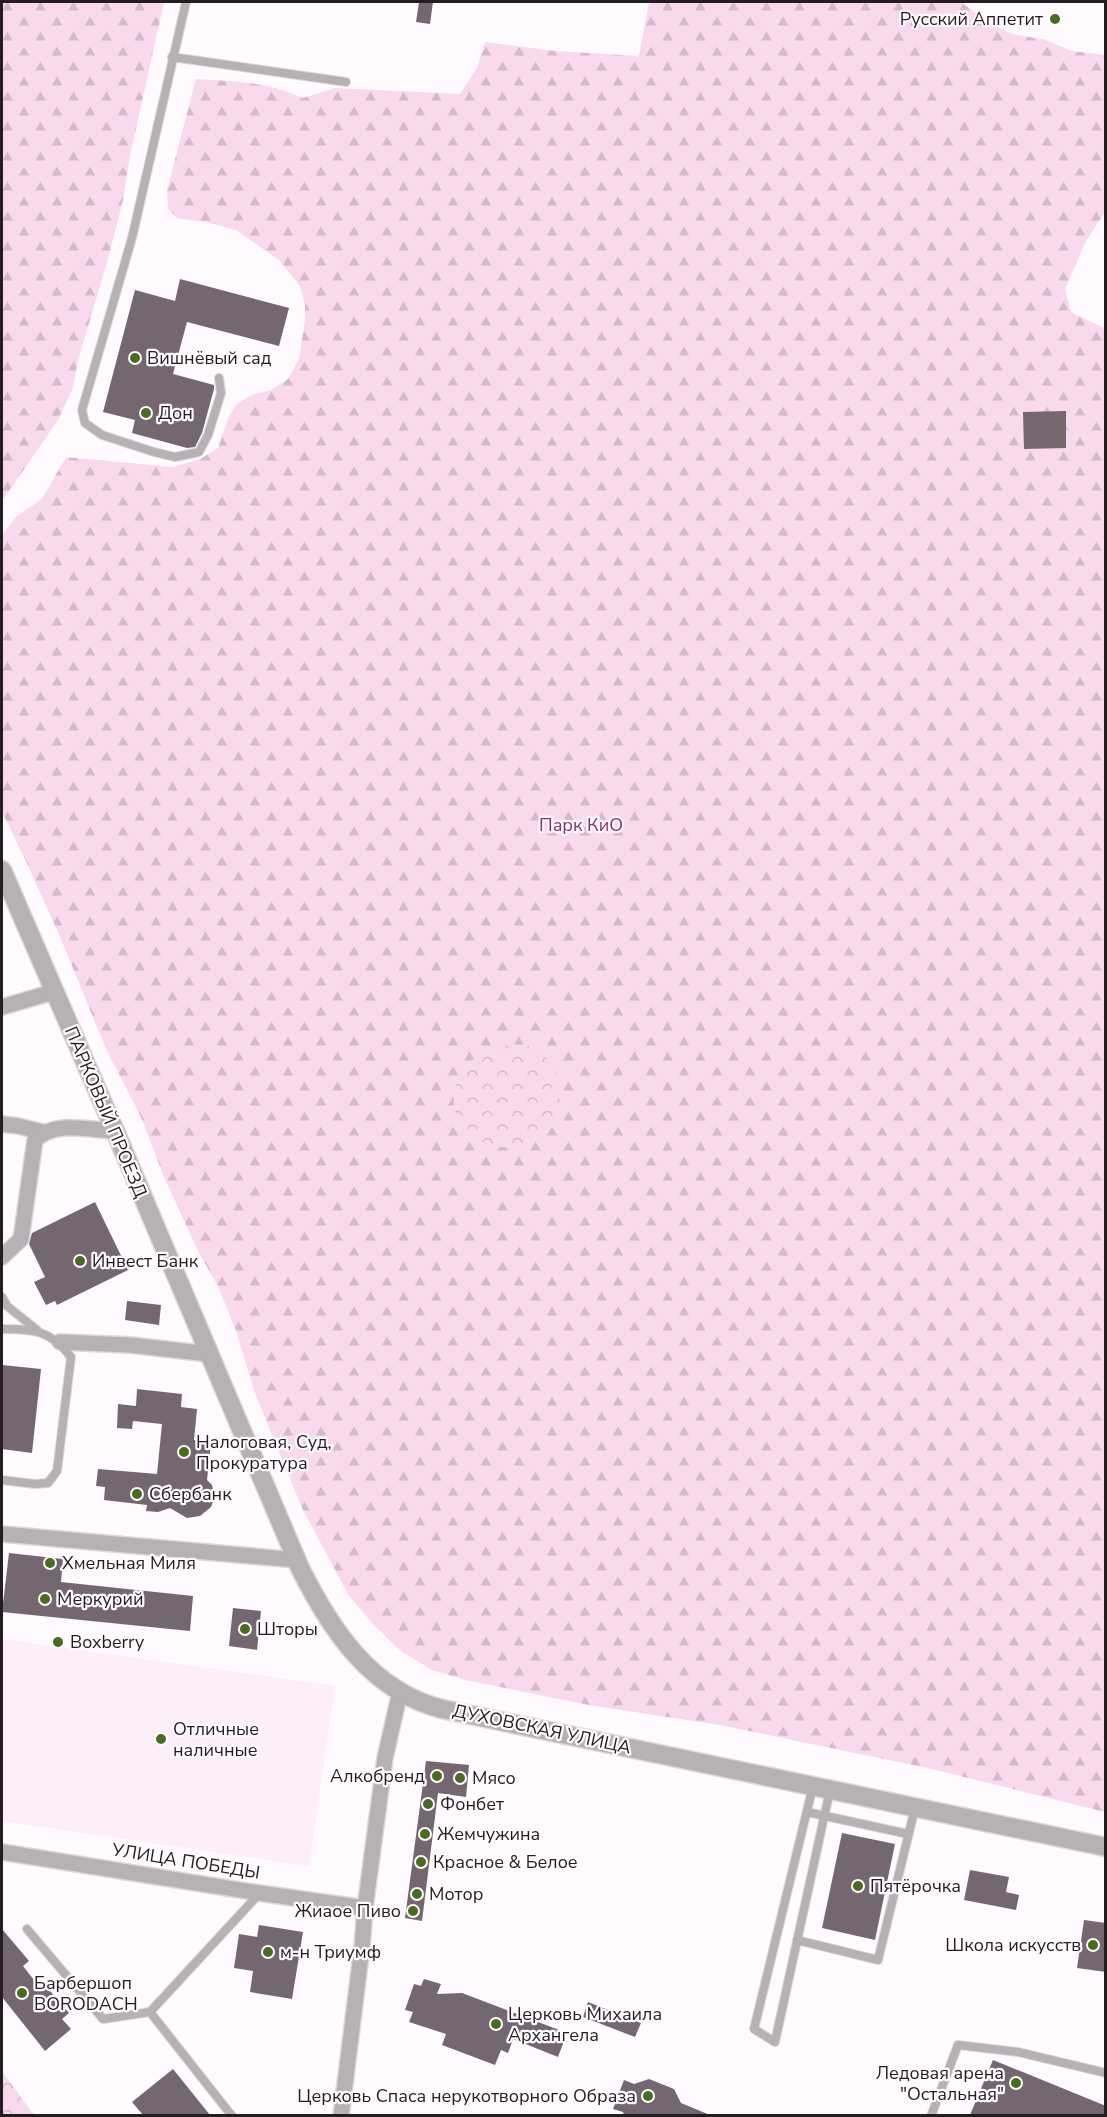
<svg xmlns="http://www.w3.org/2000/svg" width="1107" height="2117" viewBox="0 0 1107 2117" font-family="'Nunito Sans',sans-serif">
<style>
.built{fill:#fdeef7}
.forest{fill:url(#forest-firs)}
.park{fill:url(#park-crowns)}
.building{fill:#756770}
.lines{fill:none;stroke-linecap:round;stroke-linejoin:round}
.service-casing{stroke:#dbd7da;stroke-width:10}
.minor-casing{stroke:#dbd7da;stroke-width:18}
.tertiary-casing{stroke:#dbd7da;stroke-width:21}
.service{stroke:#b7b0b5;stroke-width:8}
.minor{stroke:#b7b0b5;stroke-width:15}
.tertiary{stroke:#b7b0b5;stroke-width:18}
.poi-dot{fill:#4a6b22;stroke:#fefafd;stroke-width:2}
.labels{text-anchor:middle;dominant-baseline:central;stroke-width:4.5;stroke-linejoin:round;paint-order:stroke}
.poi-label{font-size:18px;fill:#231d21;stroke:#fefafd;text-anchor:start}
.park-label{font-size:18px;fill:#8a2e70;stroke:#fefafd}
.street-label{font-size:18px;fill:#231d21;stroke:#fefafd}
</style>
<defs>
<pattern id="forest-firs" width="22" height="20" patternUnits="userSpaceOnUse" patternTransform="scale(1.5)"><rect width="22" height="20" fill="#f9d9ed"/><path d="M5 1l3.5 6h-7zM16 11l3.5 6h-7z" fill="#d5bacb"/></pattern>
<pattern id="park-crowns" width="20" height="18" patternUnits="userSpaceOnUse" patternTransform="scale(1.5)"><rect width="20" height="18" fill="#f9d9ed"/><path d="M2 6a3 3 0 1 1 6 0M12 15a3 3 0 1 1 6 0" fill="none" stroke="#d5bacb"/></pattern>
</defs>
<rect width="100%" height="100%" fill="#fefafd"/>
<path class="built" d="M2,1639l333,47 -26,180 -307,-45z"/>
<g class="forest">
<path d="M2,2h162l-34,154 -7,44 -15,59 -30,101 -5,28 -15,32 -56,81z"/>
<path d="M649,2h312l26,20 25,12 34,6 25,11 34,4v157l-19,29 -21,48 6,23 35,17 -1,1483 -177,-44 -208,-43 -131,-20 -119,-24 -38,-11 -31,-19 -27,-26 -25,-29 -47,-88 -47,-115 -19,-62 -18,-45 -20,-35 -34,-74 -23,-60 -34,-66 -49,-119 -34,-75 -22,-45v-277l15,-19 25,-17 24,-42 107,10 27,-8 18,-11 11,-32 8,-12 15,-9 19,-5 17,-11 11,-20 6,-39v-16l-5,-18 -21,-26 -43,-30 -26,-7 -33,-5 -9,-9 -1,-19 29,-111c42,3 67,2 107,19l32,-10 125,6 17,-26 8,-26 70,9 84,5z"/>
</g>
<g class="park">
<path d="M511,1044c7,1 16,0 23,3 7,2 15,13 18,19 31,56 -37,108 -84,66 -20,-17 -18,-52 1,-69 12,-11 27,-15 42,-19z"/>
<path d="M2,2072l2,2 30,41h-32z"/>
</g>
<g class="building">
<path d="M419,2h14l-3,22 -14,-2z"/>
<path d="M180,279l109,29 -10,38 -92,-24 -14,52 41,11v4l-12,44 -7,14 -8,1 -55,-15 3,-13 -32,-8 32,-122 40,11z"/>
<path d="M1066,411v37l-42,1 -1,-37z"/>
<path d="M95,1202l33,68 -71,35 -2,-4 -9,4 -12,-23 11,-5 -16,-33 3,-11z"/>
<path d="M127,1301l34,4 -2,20 -34,-5z"/>
<path d="M2,1365l39,4 -9,84 -30,-4z"/>
<path d="M137,1389l45,5 -1,13 16,2 -3,31 17,2 -4,38 5,5 3,11 -4,11 -11,9 -13,2 -17,-10 -12,4 -12,-1 1,-6 -43,-5 1,-13 -9,-1 2,-17 59,5 5,-50 -29,-3 -1,8 -15,-1 1,-24 18,2z"/>
<path d="M9,1553l54,6 -2,23 132,14 -3,35 -188,-19z"/>
<path d="M233,1608l28,3 -4,39 -28,-4z"/>
<path d="M426,1761l43,4 -3,32 -28,-4 -16,128 -17,-3z"/>
<path d="M842,1833l53,11 -20,96 -53,-12z"/>
<path d="M970,1870l39,7 -3,15 13,3 -3,15 -52,-10z"/>
<path d="M1084,1920l22,3v49l-29,-4z"/>
<path d="M259,1925l44,7 -11,67 -42,-7 3,-21 -19,-3 5,-34 18,3z"/>
<path d="M2,1929l27,32 -6,5 18,23 4,-4 24,28 -7,6 9,10 -26,22 -43,-54z"/>
<path d="M424,1979l17,5 -4,10 25,-1 105,40 -9,24 -45,-18 -5,14 -7,-3 -6,15 -53,-20 4,-11 -37,-12 4,-10 -8,-2 9,-26 7,2z"/>
<path d="M588,2002l53,21 -6,14 -52,-20z"/>
<path d="M993,2060l113,46v9h-136z"/>
<path d="M173,2069l37,46h-67l-11,-13z"/>
<path d="M649,2079l25,10 7,14 29,12h-86l-1,-3 -10,-3 11,-29 10,4z"/>
</g>
<g class="lines">
<g class="service-casing">
<g id="service">
<path d="M186,2l-54,236 -50,172 3,13 17,12 52,17 21,5 24,-5 9,-17 13,-42 -2,-15"/>
<path d="M172,57l174,25"/>
<path d="M2,1297l5,9 30,24"/>
<path d="M2,1329c32,0 48,1 69,28l-14,114 -9,12 -13,1 -33,-4"/>
<path d="M813,1786l-59,243 21,13 55,-252"/>
<path d="M807,1812l101,22"/>
<path d="M27,1929l76,90 47,-7"/>
<path d="M797,1940l81,20 37,-152"/>
<path d="M232,2116l-82,-104 109,-118"/>
<path d="M931,2116l27,-71 60,7 88,21"/>
</g>
</g>
<g class="minor-casing">
<g id="minor">
<path d="M2,1007l51,-15"/>
<path d="M2,1124l16,2 25,6"/>
<path d="M2,1257l19,-18 14,-99c20,-20 54,-10 80,-9"/>
<path d="M60,1342l70,3 79,9"/>
<path d="M2,1534l295,26"/>
<path d="M2,1852l257,41 106,15"/>
<path d="M341,2116l21,-169 3,-39 20,-150 15,-66"/>
</g>
</g>
<g class="tertiary-casing">
<path id="tertiary" d="M2,870l113,261 185,437c31,62 71,123 142,141l664,138"/>
</g>
<use href="#service" class="service"/>
<use href="#minor" class="minor"/>
<use href="#tertiary" class="tertiary"/>
</g>
<g class="poi-dot">
<circle cx="1055" cy="19" r="6"/>
<circle cx="135" cy="358" r="6"/>
<circle cx="146" cy="413" r="6"/>
<circle cx="80" cy="1261" r="6"/>
<circle cx="184" cy="1452" r="6"/>
<circle cx="137" cy="1494" r="6"/>
<circle cx="50" cy="1563" r="6"/>
<circle cx="45" cy="1599" r="6"/>
<circle cx="245" cy="1629" r="6"/>
<circle cx="58" cy="1642" r="6"/>
<circle cx="161" cy="1739" r="6"/>
<circle cx="437" cy="1776" r="6"/>
<circle cx="460" cy="1778" r="6"/>
<circle cx="428" cy="1804" r="6"/>
<circle cx="425" cy="1834" r="6"/>
<circle cx="421" cy="1862" r="6"/>
<circle cx="858" cy="1886" r="6"/>
<circle cx="417" cy="1894" r="6"/>
<circle cx="413" cy="1911" r="6"/>
<circle cx="1093" cy="1945" r="6"/>
<circle cx="268" cy="1952" r="6"/>
<circle cx="22" cy="1993" r="6"/>
<circle cx="496" cy="2024" r="6"/>
<circle cx="1016" cy="2083" r="6"/>
<circle cx="648" cy="2096" r="6"/>
</g>
<g class="labels">
<g class="poi-label">
<text x="1043" y="19" text-anchor="end">Русский Аппетит</text>
<text x="147" y="358">Вишнёвый сад</text>
<text x="158" y="413">Дон</text>
<text x="92" y="1261">Инвест Банк</text>
<text x="196" y="1442">Налоговая, Суд,<tspan x="196" dy="21">Прокуратура</tspan></text>
<text x="149" y="1494">Сбербанк</text>
<text x="62" y="1563">Хмельная Миля</text>
<text x="57" y="1599">Меркурий</text>
<text x="257" y="1629">Шторы</text>
<text x="70" y="1642">Boxberry</text>
<text x="173" y="1729">Отличные<tspan x="173" dy="21">наличные</tspan></text>
<text x="425" y="1776" text-anchor="end">Алкобренд</text>
<text x="472" y="1778">Мясо</text>
<text x="440" y="1804">Фонбет</text>
<text x="437" y="1834">Жемчужина</text>
<text x="433" y="1862">Красное &amp; Белое</text>
<text x="870" y="1886">Пятёрочка</text>
<text x="429" y="1894">Мотор</text>
<text x="401" y="1911" text-anchor="end">Жиаое Пиво</text>
<text x="1081" y="1945" text-anchor="end">Школа искусств</text>
<text x="280" y="1952">м-н Триумф</text>
<text x="34" y="1983">Барбершоп<tspan x="34" dy="21">BORODACH</tspan></text>
<text x="508" y="2014">Церковь Михаила<tspan x="508" dy="21">Архангела</tspan></text>
<text x="1004" y="2073" text-anchor="end">Ледовая арена<tspan x="1004" dy="21">"Остальная"</tspan></text>
<text x="636" y="2096" text-anchor="end">Церковь Спаса нерукотворного Образа</text>
</g>
<g class="park-label">
<text x="581" y="825">Парк КиО</text>
</g>
<g class="street-label">
<text transform="translate(106 1112) rotate(67)">ПАРКОВЫЙ ПРОЕЗД</text>
<text transform="translate(542 1729) rotate(12)">ДУХОВСКАЯ УЛИЦА</text>
<text transform="translate(186 1861) rotate(9)">УЛИЦА ПОБЕДЫ</text>
</g>
</g>
<rect width="1107" height="2117" fill="none" stroke="#231d21" stroke-width="6"/>
</svg>
